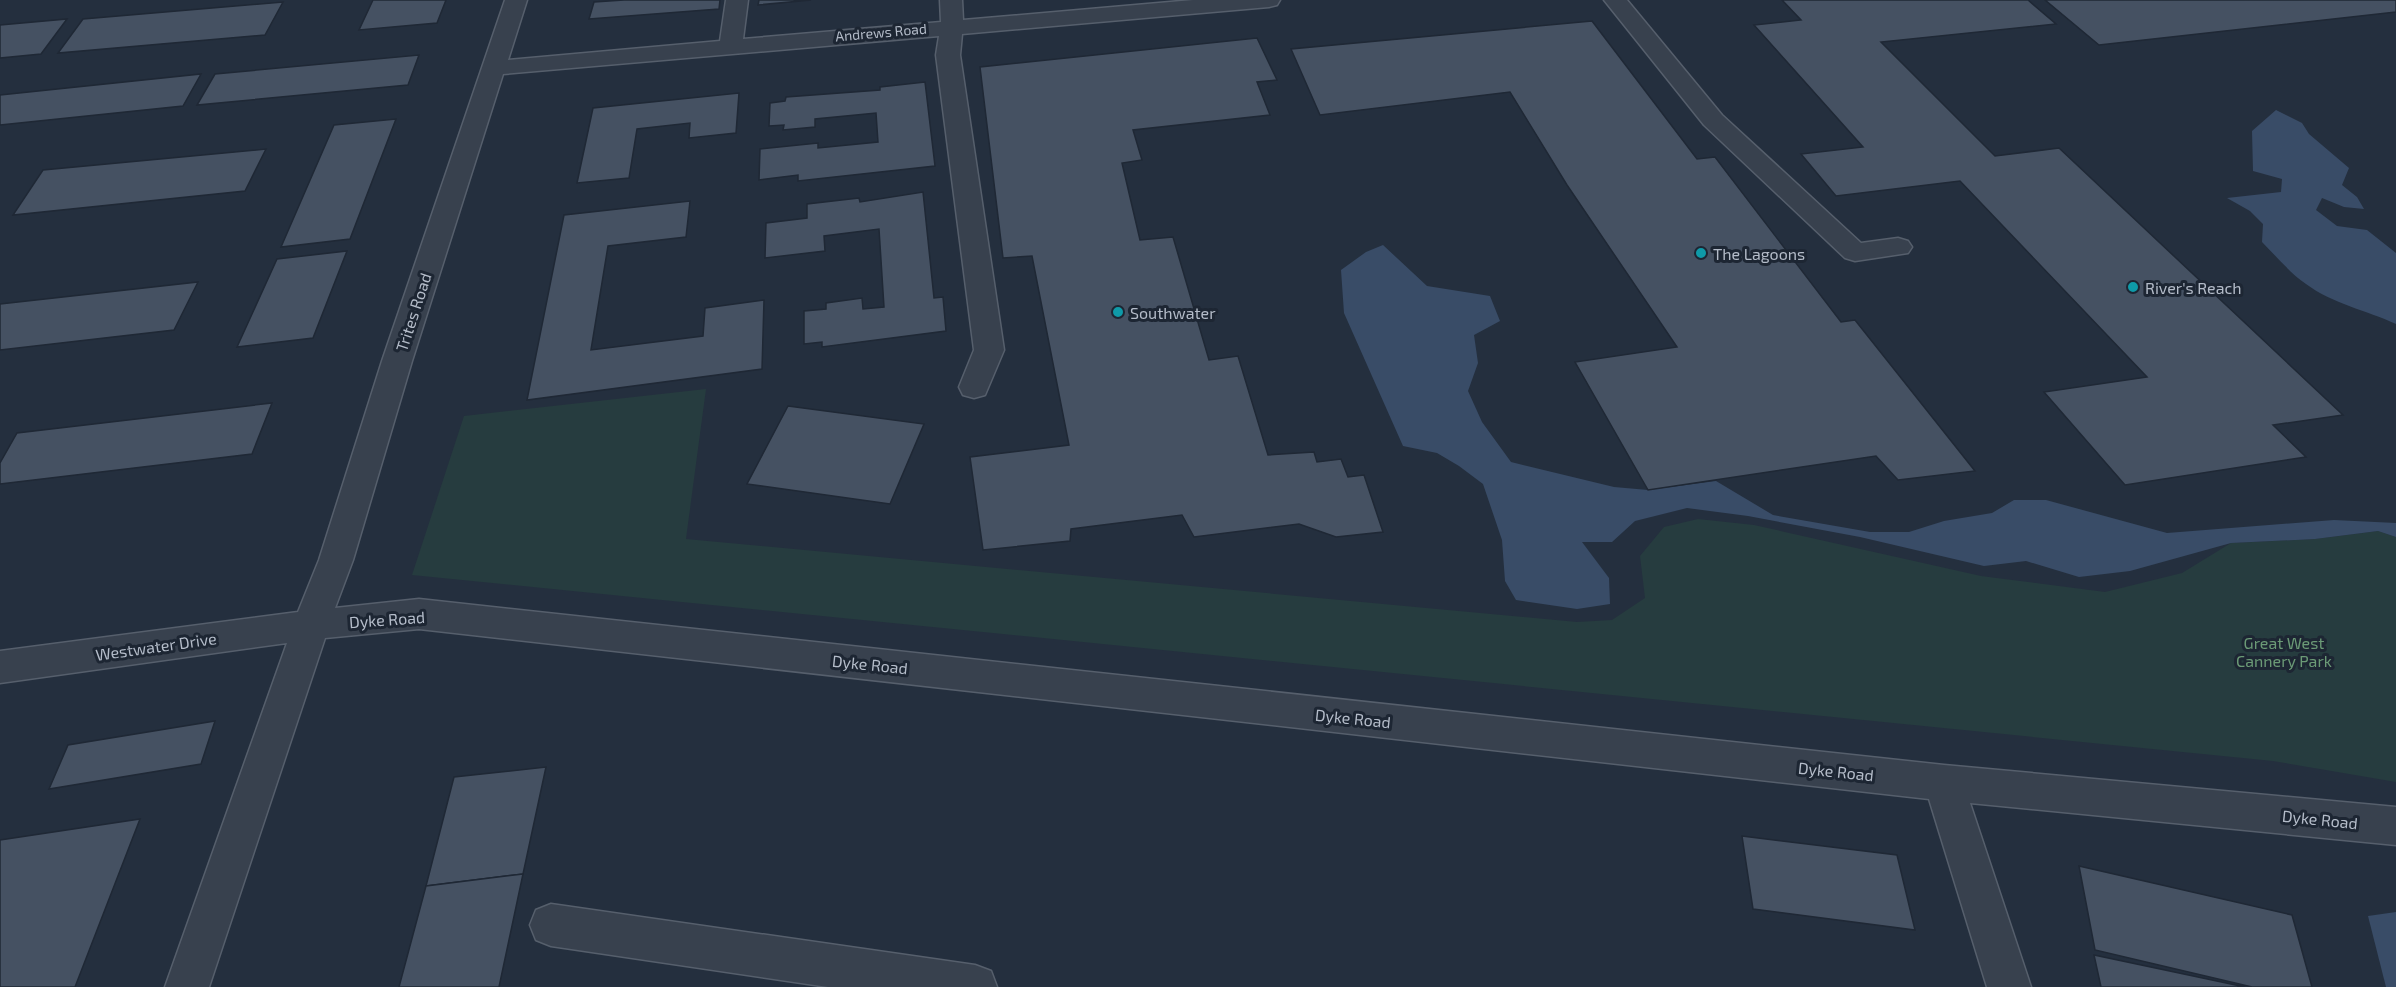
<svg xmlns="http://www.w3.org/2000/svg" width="2396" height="987" viewBox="0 0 2396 987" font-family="'Exo 2',sans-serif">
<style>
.green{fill:#263c3f}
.water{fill:#394c67}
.building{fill:#455162;stroke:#1f2835;stroke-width:1.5}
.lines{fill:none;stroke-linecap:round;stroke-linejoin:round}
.minor-casing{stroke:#565f6c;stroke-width:3}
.minor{fill:#38414e;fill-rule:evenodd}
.culture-dot{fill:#0f9aa8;stroke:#1d2633;stroke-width:2}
.labels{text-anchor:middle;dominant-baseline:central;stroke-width:6;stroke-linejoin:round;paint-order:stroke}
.far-street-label{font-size:14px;fill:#b4bcc9;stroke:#1d2633}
.poi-label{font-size:16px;fill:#b4bcc9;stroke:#1d2633;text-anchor:start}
.street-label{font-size:16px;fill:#b4bcc9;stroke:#1d2633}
.park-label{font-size:16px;fill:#6b9a76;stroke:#1d2633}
</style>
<rect width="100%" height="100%" fill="#242f3e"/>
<path class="green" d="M706,389l-20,150 891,83 35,-2 33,-22 -5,-42 24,-29 34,-8 56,6 227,51 124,16 77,-19 49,-30 84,-4 63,-8 18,6v245l-123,-21 -1861,-186 52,-159z"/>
<g class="water">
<path d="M2276,110l26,13 7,11 40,34 -7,17 15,12 7,12 -20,-2 -22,-9 -6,12 21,16 30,4 29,23v71c-30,-14 -63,-20 -90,-40 -16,-11 -30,-28 -44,-42l1,-18 -13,-13 -23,-13 54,-6 1,-13 -29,-8 -1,-40z"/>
<path d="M1383,245l44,41 63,10 10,25 -26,14 4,28 -10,28 14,31 29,40 103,25 34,3 68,-9 57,34 97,17h39l35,-11 48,-8 22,-13h32l121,33 167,-13 62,3v14l-18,-6 -63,8 -84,4 -101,28 -51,6 -53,-16 -42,5 -124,-29 -112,-21 -61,-8 -52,13 -23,21h-30l27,36 1,26 -33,5 -61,-9 -11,-19 -3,-41 -19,-56 -24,-18 -22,-13 -34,-7 -59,-133 -3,-43 25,-18z"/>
<path d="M2396,912v75h-10l-18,-71z"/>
</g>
<g class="building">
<path d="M373,0h73l-9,23 -78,7z"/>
<path d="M624,0h96l-1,9 -130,10 5,-17z"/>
<path d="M759,0h52l-53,5z"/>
<path d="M1782,0h246l28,24 -175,18 114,114 64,-8 284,267 -70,10 33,32 -181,28 -81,-93 103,-15 -187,-196 -124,15 -35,-42 62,-7 -109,-122 47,-5z"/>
<path d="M2045,0h351v12l-297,33z"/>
<path d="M283,2l-18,33 -207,18 25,-34z"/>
<path d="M67,19l-26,35 -41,4v-33z"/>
<path d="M1592,21l105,138 18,-2 126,165 14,-2 120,151 -77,9 -22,-24 -228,34 -73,-128 102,-15 -110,-162 -57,-93 -190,23 -29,-66z"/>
<path d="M1257,38l20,42 -20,2 13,33 -137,15 9,30 -20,3 18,77 33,-3 36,123 29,-4 30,99 46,-3 3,10 24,-3 7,18 16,-2 19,57 -47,5 -37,-13 -105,13 -12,-22 -111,14 -1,12 -87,9 -13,-93 99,-12 -37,-189 -29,2 -23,-191z"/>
<path d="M419,55l-11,30 -211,20 18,-31z"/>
<path d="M201,74l-18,32 -183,19v-30z"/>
<path d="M925,82l10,84 -137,15v-6l-39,5 1,-31 58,-6v5l60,-6 -2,-29 -61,6v8l-32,3 1,-5 -15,1 1,-23 15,-2 1,-4 94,-7v-3z"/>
<path d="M739,93l-3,40 -47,5 1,-15 -53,6 -8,49 -52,5 16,-75z"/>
<path d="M396,119l-46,120 -69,8 53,-122z"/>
<path d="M266,149l-21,42 -232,24 30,-45z"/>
<path d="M923,192l11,106 9,-1 3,34 -124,16v-5l-18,2v-33l22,-2v-6l36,-5 1,11 21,-2 -5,-78 -55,7 1,15 -60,7 1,-35 41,-5v-14l52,-6 1,4z"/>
<path d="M690,201l-4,36 -78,9 -17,104 112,-14 2,-28 59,-8 -2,69 -235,31 37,-185z"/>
<path d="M347,251l-34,87 -76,9 40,-88z"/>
<path d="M198,282l-24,48 -174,20v-46z"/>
<path d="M272,403l-20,51 -252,30v-21l17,-30z"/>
<path d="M788,406l136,18 -34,80 -143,-20z"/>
<path d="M215,721l-14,43 -152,25 19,-44z"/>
<path d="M546,767l-23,107 -97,12 28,-109z"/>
<path d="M140,819l-65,168h-75v-147z"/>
<path d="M1742,836l155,19 18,75 -162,-21z"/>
<path d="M2079,866l213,49 20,72h-60l-157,-37z"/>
<path d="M523,874l-24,113h-100l27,-101z"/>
<path d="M2094,955l151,32h-144z"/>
</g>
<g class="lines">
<g class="minor-casing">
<g id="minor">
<path d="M505,0h22l-19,60 212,-19 6,-41h22l-5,39 198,-17 -1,-22h22l1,20 230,-20h87l-3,5 -8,2 -307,27 -2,21 44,295 -19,45 -11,3 -11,-3 -4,-8 15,-37 -38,-295 3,-19 -436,38 -91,287 -59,199 -18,48 84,-9 1525,166 452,42v38l-426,-42 61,184h-44l-58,-188 -1510,-170 -94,9 -116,349h-44l122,-344 -287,40v-32l298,-39 21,-52 63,-199z"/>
<path d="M1604,0h23l95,115 139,128 37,-5 10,3 4,6 -4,6 -53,8 -10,-3 -141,-133z"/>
<path d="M551,904l424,61 16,6 6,16h-169l-277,-41 -15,-6 -6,-15 6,-15z"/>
</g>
</g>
<use href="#minor" class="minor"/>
</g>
<g class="culture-dot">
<circle cx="1701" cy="253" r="6"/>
<circle cx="2133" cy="287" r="6"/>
<circle cx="1118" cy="312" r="6"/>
</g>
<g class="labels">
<g class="far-street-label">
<text transform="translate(881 32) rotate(-5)">Andrews Road</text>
</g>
<g class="poi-label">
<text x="1713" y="253">The Lagoons</text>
<text x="2145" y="287">River's Reach</text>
<text x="1130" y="312">Southwater</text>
</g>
<g class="street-label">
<text transform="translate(413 312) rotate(-72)">Trites Road</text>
<text transform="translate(387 619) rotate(-4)">Dyke Road</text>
<text transform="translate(156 646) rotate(-8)">Westwater Drive</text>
<text transform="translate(870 664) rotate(6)">Dyke Road</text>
<text transform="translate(1353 718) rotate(6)">Dyke Road</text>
<text transform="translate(1836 771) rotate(6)">Dyke Road</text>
<text transform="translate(2320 819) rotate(6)">Dyke Road</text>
</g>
<g class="park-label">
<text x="2284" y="642">Great West<tspan x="2284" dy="18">Cannery Park</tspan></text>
</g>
</g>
</svg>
